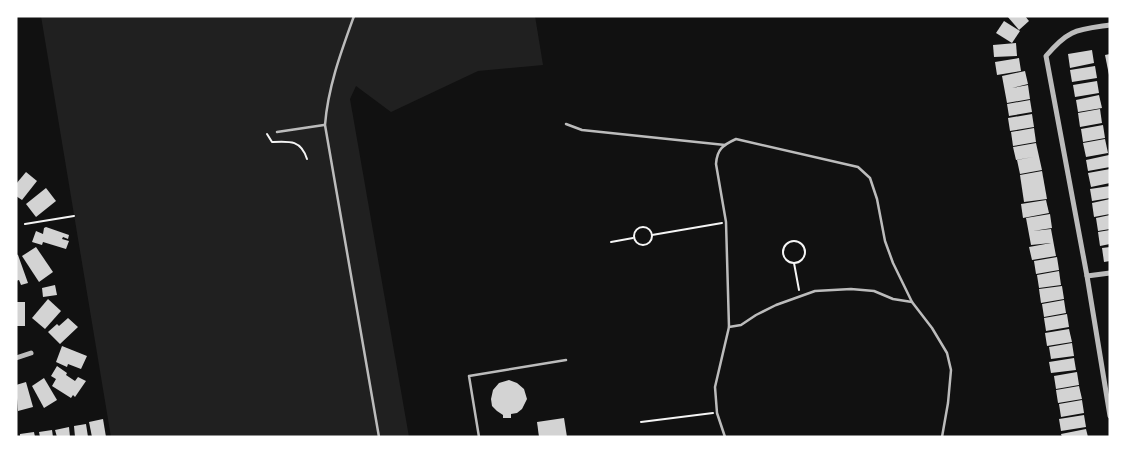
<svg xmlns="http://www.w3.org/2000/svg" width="1126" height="453" viewBox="0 0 1126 453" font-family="Cabin,sans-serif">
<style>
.green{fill:#202020}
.building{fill:#d3d3d3}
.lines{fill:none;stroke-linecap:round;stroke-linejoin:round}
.path{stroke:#f5f5f5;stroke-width:2}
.service{stroke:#bcbcbc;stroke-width:2.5}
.minor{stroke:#bcbcbc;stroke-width:5}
</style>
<rect width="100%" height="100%" fill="#111"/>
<path class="green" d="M41,16h494l8,49 -65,6 -87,41 -35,-26 -6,13 59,338h-298z"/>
<g class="building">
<path d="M1007,16h18l4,5 -10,9z"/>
<path d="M1004,21l16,10 -8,12 -16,-10z"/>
<path d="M1016,43l1,13 -23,1 -1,-12z"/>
<path d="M1092,50l2,13 -24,5 -2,-14z"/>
<path d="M1110,54v21h-1l-4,-20z"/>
<path d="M1019,58l2,13 -24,4 -2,-13z"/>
<path d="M1095,66l2,12 -25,4 -2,-12z"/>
<path d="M1025,71l3,13 -16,4 16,-3 2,14 -23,4 -5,-27z"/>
<path d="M1097,81l2,12 -24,4 -2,-12z"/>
<path d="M1099,95l3,13 -24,4 -2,-12z"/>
<path d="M1030,100l2,12 -23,4 -2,-12z"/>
<path d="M1100,109l2,14 -22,4 -2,-14z"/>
<path d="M1032,114l2,13 -24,4 -2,-13z"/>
<path d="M1103,125l2,13 -22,4 -2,-13z"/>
<path d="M1034,128l2,14 -23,4 -2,-14z"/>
<path d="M1105,139l3,14 -22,4 -3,-14z"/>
<path d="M1036,143l6,27 -22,4 -3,-14 16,-3 -17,3 -3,-13z"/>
<path d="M1109,155l1,12 -22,4 -2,-11z"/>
<path d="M1110,169v14l-19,4 -3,-14z"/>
<path d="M1042,171l5,28 -23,3 -4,-27z"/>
<path d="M26,172l11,9 -15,19 -6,-4v-12z"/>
<path d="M1110,186v12l-18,3 -2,-12z"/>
<path d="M46,188l10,13 -20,16 -10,-13z"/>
<path d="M1110,199v15l-16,3 -2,-14z"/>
<path d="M1046,200l3,13 -26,5 -2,-14z"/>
<path d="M1050,214l2,14 -19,3 18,-2 5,27 -24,4 -3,-13 22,-4 -20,2 -5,-27z"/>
<path d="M1110,215v14l-12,2 -2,-13z"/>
<path d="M46,227l23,8 -1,4 -5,-2 -1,2 7,2 -3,8 -23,-7 -1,3 -10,-3 4,-11 7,3 1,-6z"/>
<path d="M1110,230v14l-10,2 -2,-14z"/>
<path d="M36,247l17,25 -14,10 -17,-26z"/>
<path d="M1110,247v14l-6,1 -2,-14z"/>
<path d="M16,254l2,1 10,28 -7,2 -2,-5 -3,1z"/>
<path d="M1057,257l2,13 -23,4 -2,-13z"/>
<path d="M1059,271l2,14 -22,3 -2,-13z"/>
<path d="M55,285l2,10 -14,2 -1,-9z"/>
<path d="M1062,286l2,13 -23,4 -2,-14z"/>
<path d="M48,299l13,12 -16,18 -13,-11z"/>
<path d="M1064,300l2,13 -22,4 -2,-13z"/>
<rect x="16" y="302" width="9" height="24"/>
<path d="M1067,314l2,13 -23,4 -2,-13z"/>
<path d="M68,318l10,9 -18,17 -12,-12 9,-8 2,2z"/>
<path d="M1069,329l3,13 -25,4 -2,-13z"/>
<path d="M1072,343l2,13 -23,3 -2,-12z"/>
<path d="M62,346l25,10 -6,13 -13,-5 -1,3 -11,-5z"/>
<path d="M1074,358l2,12 -25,3 -2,-11z"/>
<path d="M57,366l10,7 -1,2 9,6 3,-4 8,4 -11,16 -2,-2 -2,3 -19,-12 4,-7 -5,-3z"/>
<path d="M1077,372l2,13 -23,4 -2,-13z"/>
<path d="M44,378l13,22 -13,8 -12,-22z"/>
<path d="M509,380l8,3 7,6 3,10 -5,10 -5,4 -6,1v4h-8v-3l-6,-4 -5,-5 -1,-7 2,-9 6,-7z"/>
<path d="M26,382l7,25 -15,4 -2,-26z"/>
<path d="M1079,386l3,13 -24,4 -2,-13z"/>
<path d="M1082,400l2,13 -23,4 -2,-13z"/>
<path d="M1084,415l2,12 -25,4 -2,-12z"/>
<path d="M564,418l3,19h-28l-2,-15z"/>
<path d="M103,419l3,18h-14l-3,-15z"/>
<path d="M86,424l2,13h-13l-1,-11z"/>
<path d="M69,427l1,10h-13l-2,-7z"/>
<path d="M1086,429l2,8h-26l-1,-3z"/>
<path d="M52,430l1,7h-13l-1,-5z"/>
<path d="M34,432l1,5h-15v-3z"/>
</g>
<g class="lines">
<g class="path">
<path d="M267,134l5,8c18,-1 29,-2 35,17"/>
<path d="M25,224l49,-8"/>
<circle cx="643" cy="236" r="9"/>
<path d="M652,235l70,-12"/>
<circle cx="794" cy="252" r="11"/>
<path d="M611,242l22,-4"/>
<path d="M794,263l5,27"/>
<path d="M641,422l72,-9"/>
</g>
<g class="service">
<path d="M354,16c-13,36 -26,71 -29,109l54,312"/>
<path d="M566,124l16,6 143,15"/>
<path d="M277,132l47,-7"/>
<path d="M729,327l-3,-105 -10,-58c1,-15 7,-19 20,-25l122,28 12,11 7,21 8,42 8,22 19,39"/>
<path d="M479,437l-10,-61 97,-16"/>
<path d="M725,437l-8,-24 -2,-26 14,-60 12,-2 15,-10 20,-10 39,-14 36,-2 23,2 19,8 19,3 20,26 15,25 4,17 -3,33 -6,34"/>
</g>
<g class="minor">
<path d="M1110,25c-34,5 -41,4 -64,31l41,220 23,140"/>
<path d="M1087,276l23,-3"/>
<path d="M16,358l15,-5"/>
</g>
</g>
<rect width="1126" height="453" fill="none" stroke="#ffffff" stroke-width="35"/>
</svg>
